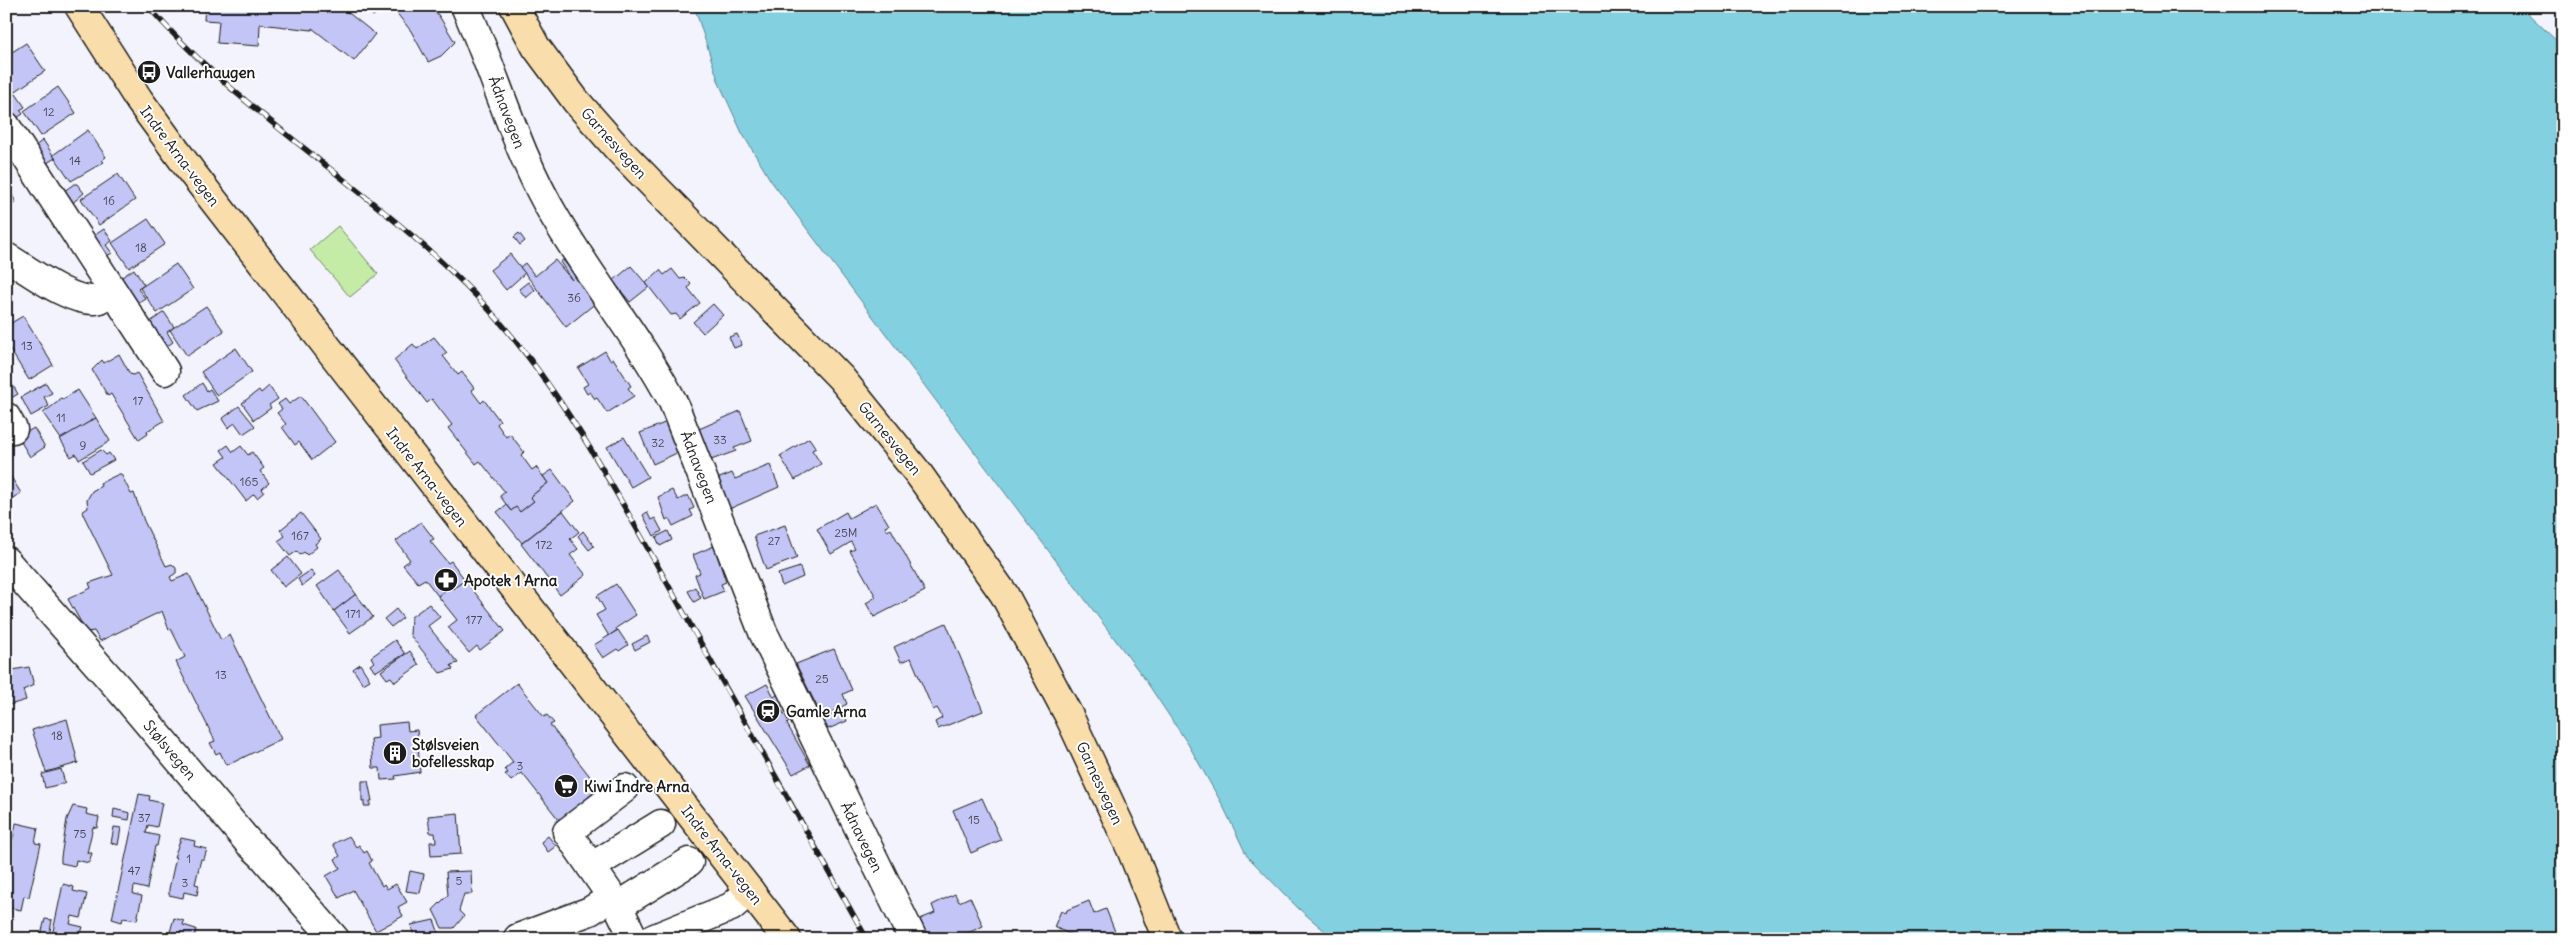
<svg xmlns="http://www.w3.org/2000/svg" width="2569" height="945" viewBox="0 0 2569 945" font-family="Delius,sans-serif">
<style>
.green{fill:#c5eca7;stroke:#708462}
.water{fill:#83d0e1;stroke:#5a8892}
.building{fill:#c3c5f7;stroke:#1c1c1c}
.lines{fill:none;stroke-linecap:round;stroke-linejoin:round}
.minor-casing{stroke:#1c1c1c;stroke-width:31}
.major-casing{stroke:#1c1c1c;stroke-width:31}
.minor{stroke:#fff;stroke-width:28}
.major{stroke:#f9deab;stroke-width:28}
.rail-casing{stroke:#1c1c1c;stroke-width:5.5}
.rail{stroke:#fff;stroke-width:4;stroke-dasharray:11;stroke-linecap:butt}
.labels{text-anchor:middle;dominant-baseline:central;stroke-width:4;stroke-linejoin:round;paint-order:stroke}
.number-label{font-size:12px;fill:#464653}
.poi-label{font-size:15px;font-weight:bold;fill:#1c1c1c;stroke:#fff;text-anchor:start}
.street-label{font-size:15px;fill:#1c1c1c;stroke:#fff}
</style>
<rect width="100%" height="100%" fill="#f3f3fd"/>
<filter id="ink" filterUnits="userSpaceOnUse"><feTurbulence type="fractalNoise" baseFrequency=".02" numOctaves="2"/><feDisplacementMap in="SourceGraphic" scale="10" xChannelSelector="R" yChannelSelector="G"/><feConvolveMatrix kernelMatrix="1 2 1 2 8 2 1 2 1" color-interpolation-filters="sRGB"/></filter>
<g filter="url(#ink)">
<path class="green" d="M338,226l40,48 -28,23 -40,-47z"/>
<path class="water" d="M694,6h1826l43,41v892h-1229l-36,-31 -51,-52 -25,-52 -34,-60 -44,-66 -373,-497 -29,-48 -23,-50z"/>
<g class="building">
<path d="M205,6h135l35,28 -21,27 -42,-33v2l-52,-6 -1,22 -42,-3 2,-22 -15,-1z"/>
<path d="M365,6h20l-12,10z"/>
<path d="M391,6h40l8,10 16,26 -14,14 -13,6 -17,-31z"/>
<path d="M26,43l19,28 -35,24 -4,-5v-34z"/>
<path d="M58,87l18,26 -35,23 -17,-25z"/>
<path d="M16,94l9,13 -5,3 3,4 -11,7 -6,-9v-12z"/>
<path d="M88,130l18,27 -4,3 2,2 -33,19 -18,-26z"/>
<path d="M43,140l12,18 -14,9 -11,-17z"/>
<path d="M118,174l17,26 -36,25 -18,-26z"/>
<path d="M74,184h3l7,9 -15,13 -9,-12z"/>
<path d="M6,185l10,17 -10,6z"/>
<path d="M148,219l17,25 -36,24 -17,-25z"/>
<path d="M104,229l8,12 -6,4 6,8 -10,6 -13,-20z"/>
<path d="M519,233l6,8 -5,4 -6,-8z"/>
<path d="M510,254l15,19 -19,17 -16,-20z"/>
<path d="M555,260l17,20 -12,-18 3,-2 34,42 -31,25 -46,-60 5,-4 10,13z"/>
<path d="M176,264l17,25 -36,24 -17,-25z"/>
<path d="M631,266l18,21 -19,15 -17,-21z"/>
<path d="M134,269l10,16 -6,4 7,9 -12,8 -17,-25z"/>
<path d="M672,269l8,10 5,-1 6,6 -3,4 12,15 -20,16 -4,-5 -5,1 -25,-32 14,-13 4,5z"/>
<path d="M528,282l7,8 -9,8 -7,-9z"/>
<path d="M713,304l10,11 -20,18 -10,-11z"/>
<path d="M206,306l18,25 -37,25 -17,-26z"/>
<path d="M164,312l10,15 -7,5 6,10 -10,7 -17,-24z"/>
<path d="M23,316l30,49 -24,15 -23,-37v-17z"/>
<path d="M737,334l5,11 -8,3 -5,-11z"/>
<path d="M434,337l13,16 -4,3 15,19 4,-3 12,16 -3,2 10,13 3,-3 16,21 -3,3 9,13 4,-3 14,18 -3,3 11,15 4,-3 12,16 -18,14 4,4 -14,11 -4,-5 -5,4 -11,-15 5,-4 -25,-31 -4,3 -28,-36 4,-3 -20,-26 -5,4 -33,-43 19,-16 4,5z"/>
<path d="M236,348l16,24 -35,24 -16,-24z"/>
<path d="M605,351l5,9 3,-2 18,28 -3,2 6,8 -27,17 -10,-15 -2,1 -5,-7 -3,2 -4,-7 5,-3 -10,-16z"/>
<path d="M119,354l11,20 3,1 4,-2 27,48 -17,10 1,3 -9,6 -28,-46 -3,2 -16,-26 10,-10 2,3z"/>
<path d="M6,374l12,20 -12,7z"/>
<path d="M46,383l6,10 -8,4 5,9 -18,10 -10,-19z"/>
<path d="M202,383l5,8 3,-2 8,12 -21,10 -11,-16z"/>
<path d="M269,386l9,13 -9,6 2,3 -17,12 -12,-17 17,-13 2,3z"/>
<path d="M78,390l18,28 -35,21 -18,-26 16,-12 1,-3 3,1z"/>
<path d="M301,396l34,46 -23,18 -13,-18 -4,3 -13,-18 4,-3 -9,-11 5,-4 -4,-5 7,-5 4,5z"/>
<path d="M239,406l16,20 -12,8 -8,-11 -7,5 -6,-9z"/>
<path d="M740,411l12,30 -18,7 2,3 -25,9 -12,-31z"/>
<path d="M96,418l14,23 -31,19 -3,-6 -5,3 -11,-18z"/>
<path d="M667,422l12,30 -26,12 -13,-31z"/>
<path d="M34,428l11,19 -15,10 -12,-20z"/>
<path d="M624,437l24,40 -17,10 -24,-40z"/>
<path d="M809,438l7,10 -4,2 9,14 -26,16 -15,-24z"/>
<path d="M228,445l5,7 8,-6 7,9 4,-3 12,16 -4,3 9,12 -7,6 2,3 -7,6 -3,-4 -8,7 -29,-38 9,-6 -5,-7z"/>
<path d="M101,450l5,5 3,-2 5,7 -24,13 -7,-12z"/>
<path d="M770,465l9,22 -50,22 -12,-30 15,-6 3,6z"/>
<path d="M6,469l15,24 -15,9z"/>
<path d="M552,470l23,31 -53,42 -25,-31 9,-7 5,6 5,-4 4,5 14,-11 -4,-4 18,-14 -5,-7z"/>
<path d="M119,474h2l10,20 3,-1 10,28 22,45 6,-2 4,4v5l-6,4 2,4 17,-7 32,66 9,-5 51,104 -47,23 -8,3 -6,-13 -4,2 -6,-11 5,-2 -39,-79 9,-5 -14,-28 -2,1 -7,-19 -62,30 -6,-10 -7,1 -8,-7 3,-1 -13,-23 -1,-2 23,-11 -2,-5 24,-8 -31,-63 6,-4 -1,-8 5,-9 9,-5 -1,-3z"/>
<path d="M672,490l6,10 10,-5 6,13 -4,2 3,6 -20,10 -4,-8 -3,2 -8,-23z"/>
<path d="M876,503l13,22 -4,2 2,4 4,-2 34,62 -51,26 -8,-14 10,-6 -26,-46 5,-2 -4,-7 -20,12 -14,-25 29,-17 3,6z"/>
<path d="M563,511l16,21 -9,7 8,10 -8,6 16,20 -26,20 -39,-51z"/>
<path d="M647,512l4,8 4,-2 7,13 -8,5 -11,-21z"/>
<path d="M301,513l20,26 -6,5 2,3 -10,8 -3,-3 -4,3 -3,-4 -7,5 -12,-15 7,-5 -5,-6z"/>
<path d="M421,522l13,17 -4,2 18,22 3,-2 14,19 -12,9 -2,-3 -13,10 -13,-17 -7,4 -15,-18 7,-5 -14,-19z"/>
<path d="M785,525l12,33 -31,12 -12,-34z"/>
<path d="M583,531l11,15 -5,4 -11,-14z"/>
<path d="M668,531l4,9 -12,6 -4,-9z"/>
<path d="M714,546l12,36 -5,2 3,7 -20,8 -9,-24 5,-2 -7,-18z"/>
<path d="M288,557l13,17 -17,13 -13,-17z"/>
<path d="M800,567l3,10 -21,9 -4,-12z"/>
<path d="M311,570l4,6 -13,10 -4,-7z"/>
<path d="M339,570l17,24 -22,17 -17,-25z"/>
<path d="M465,580l40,51 -25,19 -3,-4 -8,7 -21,-26 9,-7 -19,-24 13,-10 2,3z"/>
<path d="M616,584l20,31 -20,13 1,2 -8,6 -13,-21 9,-5 -8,-14z"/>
<path d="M695,587l6,11 -7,4 -6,-11z"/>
<path d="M356,594l17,23 -23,16 -16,-22z"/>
<path d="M429,604l11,13 -12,9 30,37 -7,2 2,4 -13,4 -30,-38 1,-18z"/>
<path d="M396,609l7,9 -12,9 -7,-8z"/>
<path d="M946,623l37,88 -45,18 -3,-7 7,-4 -2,-5 -3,-5 -4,2 -22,-52 -10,4 -7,-15z"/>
<path d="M618,630l10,15 -9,6 -2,-2 -14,9 -9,-13z"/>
<path d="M647,636l3,6 -15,8 -3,-6z"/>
<path d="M395,640l10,14 -30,18 -5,-7 4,-3 -3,-5z"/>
<path d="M834,649l18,41 -9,4 4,10 -25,13 -26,-53z"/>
<path d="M410,651l9,14 -24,17 -4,-5 -4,2 -6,-8z"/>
<path d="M360,664l10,16 -7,4 -10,-15z"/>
<path d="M29,667l5,18 -11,5 3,10 -20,6v-37l1,2z"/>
<path d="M517,683l27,34 3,-2 7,8 -4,2 49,63 -19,16 4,4 -21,17 -41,-52 -11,8 -6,-7 3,-1 -3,-4 8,-7 -37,-47z"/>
<path d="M767,684l7,13 4,-3 6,11 -4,2 9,15 -2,2 23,41 -17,9 -48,-78z"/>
<path d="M843,710l4,11 -19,8 -5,-11z"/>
<path d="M67,719l11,44 -32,9 -14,-42z"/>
<path d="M407,722l1,9 9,-1 3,42 -25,4 1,3 -15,1 -1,-12h-7l-2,-29 7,-1 -1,-13z"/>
<path d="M61,769l4,14 -20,5 -3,-14z"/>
<path d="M362,781h6l4,20h-2v5h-6v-5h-2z"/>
<path d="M139,794l11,2 -1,4 13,3 -5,24 -9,-2 -2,8 13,3 -2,10h-2l-8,43 -13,-3 -1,8 9,2 -5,24 -14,-2 -1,4 -10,-3z"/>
<path d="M982,798l19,42 -30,13 -18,-43z"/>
<path d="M73,806l14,3 -1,5 13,3 -2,11 -4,-1 -6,26h5l-3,10 -13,-3 -1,6 -14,-3v-6l6,-38z"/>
<path d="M114,809l16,4 -1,7 -16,-3z"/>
<path d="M458,813l3,41 -30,2 -1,-14h6l-1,-9h-5l-2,-17z"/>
<path d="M16,823l22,5 -3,15 6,1 -12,53 -5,-1 -3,14 -15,-3v-51l3,1 1,-3 -4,-1 7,-15z"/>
<path d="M114,827l7,1 -3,17 -7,-2z"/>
<path d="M349,836l7,11 3,-2 5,8 3,-2 5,10 -3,2 13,23 2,-2 3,5 9,-5 11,18 -9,5 5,9 -27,15 -23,-41 -14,8 -13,-22 14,-8 -5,-9 5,-3 -7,-12z"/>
<path d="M548,836l8,10 -8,6 -7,-10z"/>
<path d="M181,838l14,3 -1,5 13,3 -3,10h-3l-6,25 4,1 -2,10 -13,-3 -1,6 -14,-3v-6l7,-32h-2z"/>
<path d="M410,871l14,3 -4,19 -14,-2z"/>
<path d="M471,871l1,23h-8l-5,17 5,5 -10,12h-12l-9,-18 15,-15 -2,-23z"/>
<path d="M63,884l11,3 -1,4 14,3 -6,24 -9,-2 -2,8 13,3 -4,12h-26l-1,-3z"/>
<path d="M955,894l4,8 11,-5 13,29 -28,13h-26l-9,-20 15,-6 -3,-8z"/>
<path d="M1089,901l5,13 12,-5 12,30h-38l-1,-3 -3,1 -22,-10 7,-16 5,2 1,-3z"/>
<path d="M174,918l10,3 -1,4 13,4 -2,10h-26z"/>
<path d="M45,919l7,1 -3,17 -8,-2z"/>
<path d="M434,920l4,11 -2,8h-22l-3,-14z"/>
</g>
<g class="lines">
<g class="minor-casing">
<g id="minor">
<path d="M465,6c32,71 51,146 91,213 37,63 83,119 117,183l90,230 150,307"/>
<path d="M6,126l159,245"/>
<path d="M6,257c23,13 63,45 89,43 6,0 12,-6 17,-9"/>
<path d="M6,417l7,12"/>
<path d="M6,561l114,129 129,153 13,12 73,84"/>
<path d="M625,788l-58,44 51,74 16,33"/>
<path d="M591,867l70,-43"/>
<path d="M618,906l71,-44"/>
<path d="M518,938l72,-27 22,-14"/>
<path d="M652,939l79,-32 19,-16"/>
</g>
</g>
<g class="major-casing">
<g id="major">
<path d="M79,6l60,94 54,74 594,765"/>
<path d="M514,6l22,41 40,54 43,49 222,228 77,95 86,121 65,122 62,133 36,90"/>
</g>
</g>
<use href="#minor" class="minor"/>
<use href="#major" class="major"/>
<g class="rail-casing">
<path id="rail" d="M148,6c101,117 241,192 344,307 73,81 131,191 184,286 63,114 127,227 191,340"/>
</g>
<use href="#rail" class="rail"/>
</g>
</g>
<defs>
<g id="bus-disc" transform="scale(1.25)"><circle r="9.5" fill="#1c1c1c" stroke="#fff"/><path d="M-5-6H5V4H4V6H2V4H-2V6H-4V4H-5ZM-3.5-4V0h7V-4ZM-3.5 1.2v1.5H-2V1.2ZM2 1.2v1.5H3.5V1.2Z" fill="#fff"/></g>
<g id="pharmacy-disc" transform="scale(1.25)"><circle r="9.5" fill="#1c1c1c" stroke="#fff"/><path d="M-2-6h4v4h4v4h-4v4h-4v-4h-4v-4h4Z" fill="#fff"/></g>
<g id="station-disc" transform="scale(1.25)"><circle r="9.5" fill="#1c1c1c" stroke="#fff"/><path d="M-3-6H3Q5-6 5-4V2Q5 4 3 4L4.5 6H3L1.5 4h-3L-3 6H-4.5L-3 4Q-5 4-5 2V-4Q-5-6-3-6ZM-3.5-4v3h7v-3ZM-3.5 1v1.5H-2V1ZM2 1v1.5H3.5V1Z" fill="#fff"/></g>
<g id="building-disc" transform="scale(1.25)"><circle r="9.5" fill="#1c1c1c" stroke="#fff"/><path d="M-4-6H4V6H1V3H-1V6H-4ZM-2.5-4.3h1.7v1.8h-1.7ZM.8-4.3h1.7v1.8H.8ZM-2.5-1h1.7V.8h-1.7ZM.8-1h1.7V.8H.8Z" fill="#fff"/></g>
<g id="supermarket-disc" transform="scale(1.25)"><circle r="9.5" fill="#1c1c1c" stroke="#fff"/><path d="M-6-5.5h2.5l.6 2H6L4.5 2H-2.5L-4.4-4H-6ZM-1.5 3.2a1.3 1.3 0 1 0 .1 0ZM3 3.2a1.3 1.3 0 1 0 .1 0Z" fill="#fff"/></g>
</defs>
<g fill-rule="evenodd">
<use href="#bus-disc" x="149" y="72"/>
<use href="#pharmacy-disc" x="446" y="580"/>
<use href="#station-disc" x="768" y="711"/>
<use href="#building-disc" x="395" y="753"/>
<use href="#supermarket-disc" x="566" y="786"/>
</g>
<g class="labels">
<g class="number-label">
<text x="49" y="111">12</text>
<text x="75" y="160">14</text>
<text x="109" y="200">16</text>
<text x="141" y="247">18</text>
<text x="574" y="297">36</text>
<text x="27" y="345">13</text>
<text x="138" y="400">17</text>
<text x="61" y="417">11</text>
<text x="720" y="439">33</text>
<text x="658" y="442">32</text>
<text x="83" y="445">9</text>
<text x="249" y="481">165</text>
<text x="846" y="532">25M</text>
<text x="300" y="535">167</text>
<text x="774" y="540">27</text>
<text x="544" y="544">172</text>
<text x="353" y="613">171</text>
<text x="474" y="619">177</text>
<text x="221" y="674">13</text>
<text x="822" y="678">25</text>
<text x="57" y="735">18</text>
<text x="520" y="765">3</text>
<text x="144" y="817">37</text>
<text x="974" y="819">15</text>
<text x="80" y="833">75</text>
<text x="189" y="858">1</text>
<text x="134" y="870">47</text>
<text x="459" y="880">5</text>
<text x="185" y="882">3</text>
</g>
<g class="poi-label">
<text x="166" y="72">Vallerhaugen</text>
<text x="464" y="580">Apotek 1 Arna</text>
<text x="786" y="711">Gamle Arna</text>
<text x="412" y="744">Stølsveien<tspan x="412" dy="17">bofellesskap</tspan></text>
<text x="584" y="786">Kiwi Indre Arna</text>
</g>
<g class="street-label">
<text transform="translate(507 112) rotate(69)">Ådnavegen</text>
<text transform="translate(614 143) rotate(48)">Garnesvegen</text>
<text transform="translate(180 156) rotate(53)">Indre Arna-vegen</text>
<text transform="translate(890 438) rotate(51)">Garnesvegen</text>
<text transform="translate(699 467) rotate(69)">Ådnavegen</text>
<text transform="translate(427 477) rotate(52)">Indre Arna-vegen</text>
<text transform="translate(170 750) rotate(50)">Stølsvegen</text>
<text transform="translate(1100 783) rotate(65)">Garnesvegen</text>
<text transform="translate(862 837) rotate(64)">Ådnavegen</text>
<text transform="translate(722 855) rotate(52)">Indre Arna-vegen</text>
</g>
</g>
<rect width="2569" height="945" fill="none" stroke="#fff" stroke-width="25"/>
<rect x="12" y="12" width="2544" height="920" fill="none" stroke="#1c1c1c" stroke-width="2" filter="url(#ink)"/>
</svg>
